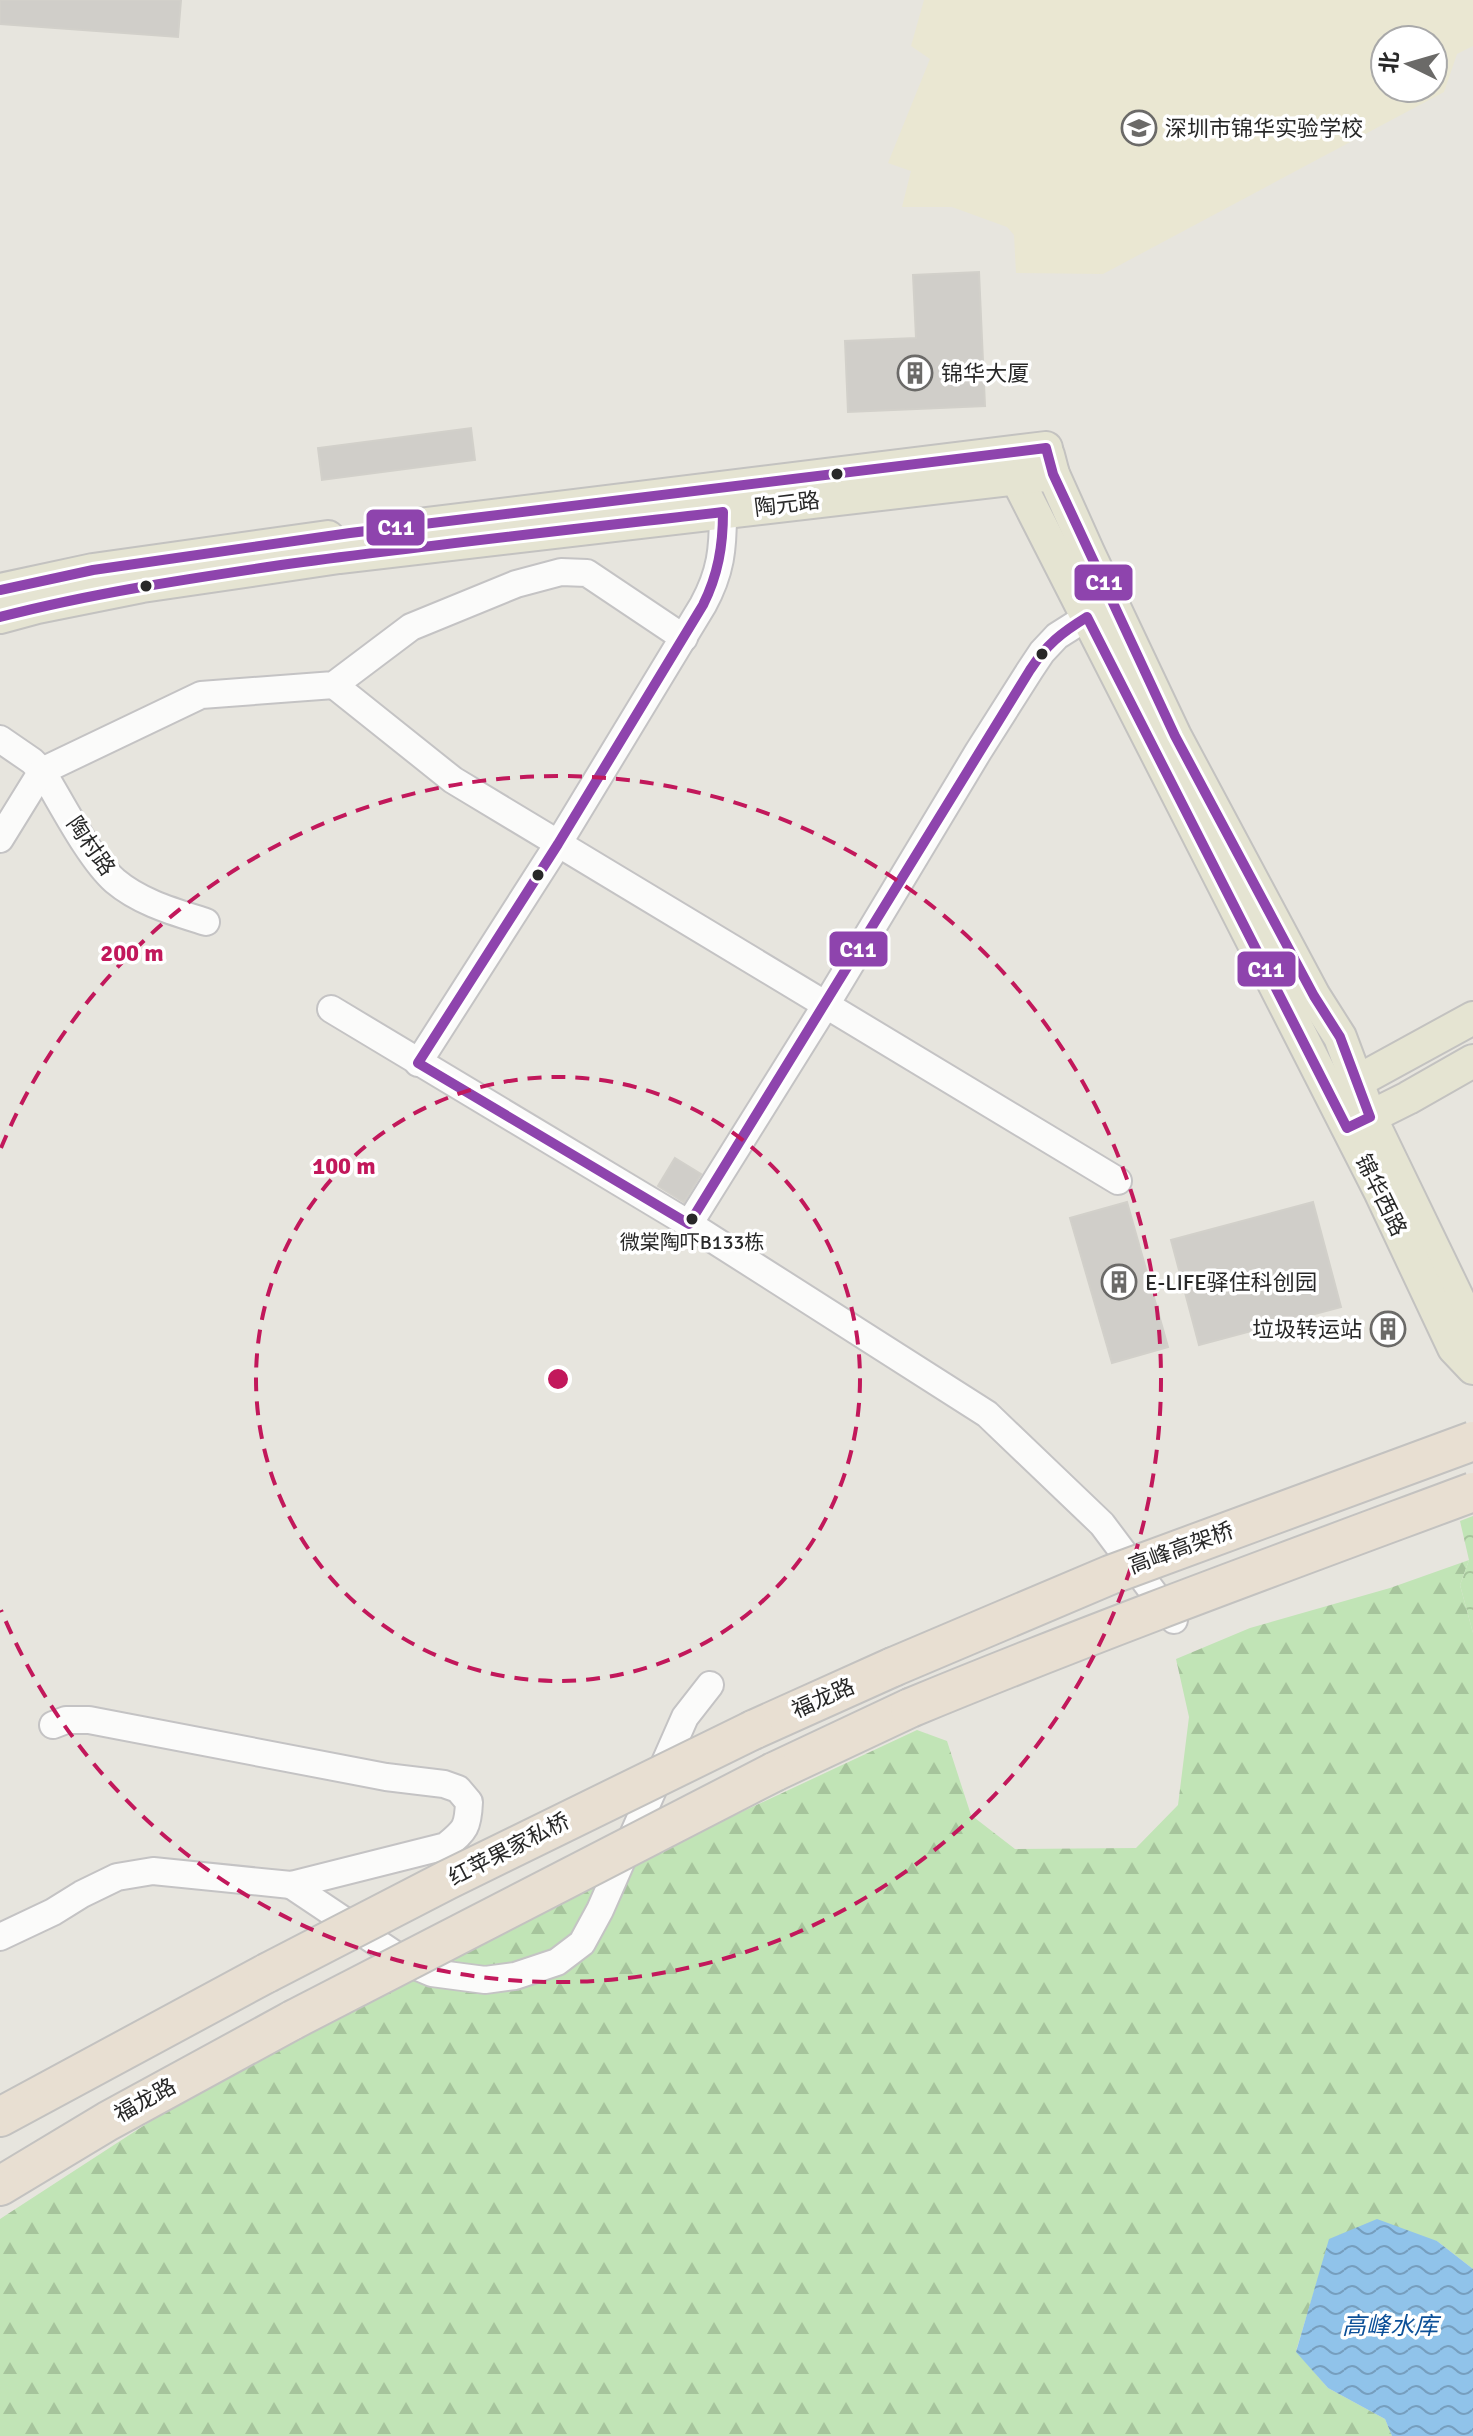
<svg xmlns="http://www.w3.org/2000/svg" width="1473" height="2436" viewBox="0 0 1473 2436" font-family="Signika,'Noto Sans SC',sans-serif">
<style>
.education{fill:#eae7d2;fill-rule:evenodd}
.forest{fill:url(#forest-firs)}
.park{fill:url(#park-crowns)}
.water{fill:url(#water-waves)}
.building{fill:#d0cec9;stroke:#d2d0ca;stroke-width:2}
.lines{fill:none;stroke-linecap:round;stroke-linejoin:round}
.minor-casing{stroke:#c4c3c4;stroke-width:30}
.major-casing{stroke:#c3c2c0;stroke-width:36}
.highway-casing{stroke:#c3c2c0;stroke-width:42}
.minor{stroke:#fbfbfa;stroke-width:26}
.major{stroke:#e5e4d2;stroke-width:32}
.highway{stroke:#e8dfd2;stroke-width:38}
.highway-bridge-casing{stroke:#c3c2c0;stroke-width:42;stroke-linecap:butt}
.highway-bridge{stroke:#e8dfd2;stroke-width:38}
.bus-1-casing{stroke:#fff;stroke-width:16}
.bus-1{stroke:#8e44ad;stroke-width:10}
.ring{fill:none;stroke:#c2185b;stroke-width:4;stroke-dasharray:14 10}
.bus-dot{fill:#282828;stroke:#fff;stroke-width:3}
.labels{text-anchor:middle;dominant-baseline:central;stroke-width:7;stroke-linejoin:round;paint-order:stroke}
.bus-label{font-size:20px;fill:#282828;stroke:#fff}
.poi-label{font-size:22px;fill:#282828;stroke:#fff;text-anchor:start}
.street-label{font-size:22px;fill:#282828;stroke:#fff}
.water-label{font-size:24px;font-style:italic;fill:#0c5098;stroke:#fff}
.centre{fill:#c2185b;stroke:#fff;stroke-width:4}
.ring-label{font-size:24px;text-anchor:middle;font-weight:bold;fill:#c2185b;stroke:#fff;stroke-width:7;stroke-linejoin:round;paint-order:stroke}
.line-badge{stroke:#fff;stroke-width:3}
.badge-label{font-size:22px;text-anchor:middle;font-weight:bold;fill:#fff}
</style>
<defs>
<pattern id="forest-firs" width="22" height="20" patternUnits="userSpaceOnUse" patternTransform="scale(2)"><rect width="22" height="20" fill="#c1e4b6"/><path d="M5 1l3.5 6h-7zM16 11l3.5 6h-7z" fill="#a6c49c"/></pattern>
<pattern id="park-crowns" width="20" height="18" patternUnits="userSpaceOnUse" patternTransform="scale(2)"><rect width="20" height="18" fill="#c1e4b6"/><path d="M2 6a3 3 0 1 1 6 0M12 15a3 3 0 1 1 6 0" fill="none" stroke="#a6c49c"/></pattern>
<pattern id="water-waves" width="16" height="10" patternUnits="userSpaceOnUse" patternTransform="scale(2)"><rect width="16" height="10" fill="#90c3ea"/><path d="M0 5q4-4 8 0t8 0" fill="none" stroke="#769ebe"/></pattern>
</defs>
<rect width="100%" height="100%" fill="#e7e5de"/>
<path class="education" d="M924,0h549v46l-16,8 -13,38 -341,182 -87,-1 -2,-38 -7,-8 -55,-20h-50l9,-36 -23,-8 42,-104 -19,-13zM1385,40h48v48h-48z"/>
<path class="forest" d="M1469,1560l-9,25 13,48v636l-36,-28 -107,-2 -34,112 32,37 57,31 7,17h-1392v-217l177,-115 479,-252 261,-122 30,11 24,74 44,34 121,-1 42,-43 11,-88 -13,-58 74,-31 140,-40z"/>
<path class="park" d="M1473,1516v117l-13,-48 9,-25 -9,-39z"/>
<path class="water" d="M1377,2219l60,22 36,28v167h-81l-7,-17 -57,-31 -32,-36 33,-113z"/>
<g class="building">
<path d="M0,0h181l-3,37 -178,-13z"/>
<path d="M979,272l6,134 -137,6 -3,-71 71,-3 -3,-63z"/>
<path d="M471,428l4,32 -153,20 -4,-32z"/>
<path d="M675,1158l26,16 -17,28 -26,-16z"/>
<path d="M1127,1202l41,145 -56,16 -42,-145z"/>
<path d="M1313,1202l28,105 -142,38 -28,-105z"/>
<path d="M1392,1314l11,21 -18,10 -11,-22z"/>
</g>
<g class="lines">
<g class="minor-casing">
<g id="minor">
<path d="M334,685l119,95 665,401"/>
<path d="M0,739l32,22 10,10c19,31 47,87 73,110 26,22 60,31 91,41"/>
<path d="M0,839l42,-68 159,-76 133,-10 77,-58 105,-43 45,-12 26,1 97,65"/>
<path d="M331,1009l358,215 298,190 115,110 72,96"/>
<path d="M418,1063l140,-219 145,-239c18,-33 20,-56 20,-93"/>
<path d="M689,1224l138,-221 151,-251 52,-82 12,-18 15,-16 30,-19"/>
<path d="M291,1885l115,77 26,11 53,7 30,-4 42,-14 25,-19 18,-33 85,-193 25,-32"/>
<path d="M0,1937l53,-25 29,-18 35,-17 36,-6 138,14 155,-39c19,-16 22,-18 23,-44l-11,-13 -14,-5 -58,-7 -297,-57h-23l-13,5"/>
</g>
</g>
<g class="major-casing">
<g id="major">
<path d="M1048,455l5,19 35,78 87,184 139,260 26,41 30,80 103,213"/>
<path d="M1016,477l364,714 74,157 19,20"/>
<path d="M394,528l652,-80"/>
<path d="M0,590l93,-20 235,-33"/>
<path d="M0,617l37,-10 105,-21 197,-29 714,-83"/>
<path d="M1354,1102l4,-21 115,-63"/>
<path d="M1350,1127l58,-29 65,-37"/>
</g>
</g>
<g class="highway-casing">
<g id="highway">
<path d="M753,1730l140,-63"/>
<path d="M774,1772l136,-64"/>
<path d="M0,2117l267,-144"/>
<path d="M0,2186l108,-65 185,-101"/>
</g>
</g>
<use href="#minor" class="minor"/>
<use href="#major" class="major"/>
<use href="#highway" class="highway"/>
<g class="highway-bridge-casing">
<g id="highway-bridge">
<path d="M893,1667l217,-92 363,-134"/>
<path d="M910,1708c186,-77 375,-146 563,-216"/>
<path d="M267,1973l180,-93 306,-150"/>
<path d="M293,2020l481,-248"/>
</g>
</g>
<use href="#highway-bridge" class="highway-bridge"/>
<g class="bus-1-casing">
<path id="bus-1" d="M0,590l93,-20 257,-37 696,-85 7,26 122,262 139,260 26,41 30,80 -23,11 -260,-511c-26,16 -40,27 -57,53l-341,554 -271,-161 140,-219 145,-239c15,-30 20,-59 20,-93 -147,17 -295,33 -442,53 -94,14 -188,28 -281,52"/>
</g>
<use href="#bus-1" class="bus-1"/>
</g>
<g class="ring">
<circle cx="558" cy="1379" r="302"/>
<path d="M1 1148A603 603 0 1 1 1 1610"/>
</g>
<defs>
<g id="school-ring" transform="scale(1.8)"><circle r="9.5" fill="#fff" stroke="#6b6a68" stroke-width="1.5"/><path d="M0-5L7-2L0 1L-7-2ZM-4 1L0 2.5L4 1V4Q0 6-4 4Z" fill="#6b6a68"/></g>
<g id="building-ring" transform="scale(1.8)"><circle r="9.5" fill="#fff" stroke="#6b6a68" stroke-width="1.5"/><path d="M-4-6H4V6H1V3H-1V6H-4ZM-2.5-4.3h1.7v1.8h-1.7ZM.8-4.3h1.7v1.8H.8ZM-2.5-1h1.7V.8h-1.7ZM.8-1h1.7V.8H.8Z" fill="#6b6a68"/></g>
</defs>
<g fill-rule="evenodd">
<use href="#school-ring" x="1139" y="128"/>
<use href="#building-ring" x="915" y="373"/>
<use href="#building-ring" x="1119" y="1282"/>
<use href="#building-ring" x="1388" y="1329"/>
</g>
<g class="bus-dot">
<circle cx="837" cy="474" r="7"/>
<circle cx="146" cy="586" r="7"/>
<circle cx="1042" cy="654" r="7"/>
<circle cx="538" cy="875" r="7"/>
<circle cx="692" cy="1219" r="7"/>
</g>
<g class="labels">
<g class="bus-label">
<text x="692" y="1242">微棠陶吓B133栋</text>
</g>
<g class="poi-label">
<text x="1165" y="128">深圳市锦华实验学校</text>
<text x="941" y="373">锦华大厦</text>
<text x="1145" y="1282">E-LIFE驿住科创园</text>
<text x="1362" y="1329" text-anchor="end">垃圾转运站</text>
</g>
<g class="street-label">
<text transform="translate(787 504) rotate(-7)">陶元路</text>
<text transform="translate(91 846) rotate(55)">陶村路</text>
<text transform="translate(1381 1195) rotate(64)">锦华西路</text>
<text transform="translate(1181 1548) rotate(-20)">高峰高架桥</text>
<text transform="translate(823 1698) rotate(-24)">福龙路</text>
<text transform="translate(509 1849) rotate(-27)">红苹果家私桥</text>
<text transform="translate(145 2100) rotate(-29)">福龙路</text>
</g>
<g class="water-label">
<text x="1390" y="2326">高峰水库</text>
</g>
</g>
<circle cx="558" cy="1379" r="12" class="centre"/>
<g class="ring-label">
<text x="132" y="961">200 m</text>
<text x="344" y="1174">100 m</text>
</g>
<g class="line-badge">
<rect x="365" y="508" width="61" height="39" rx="8" fill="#8e44ad"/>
<rect x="1073" y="563" width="61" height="39" rx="8" fill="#8e44ad"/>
<rect x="828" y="930" width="61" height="38" rx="8" fill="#8e44ad"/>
<rect x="1236" y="950" width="61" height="38" rx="8" fill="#8e44ad"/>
</g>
<g class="badge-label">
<text x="396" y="535">C11</text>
<text x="1104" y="590">C11</text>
<text x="858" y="957">C11</text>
<text x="1266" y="977">C11</text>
</g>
<g transform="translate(1409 64) rotate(275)"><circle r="38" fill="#ffffff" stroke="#a9a9a9" stroke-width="2"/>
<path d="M0-6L14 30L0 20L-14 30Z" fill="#6b6a68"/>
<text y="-12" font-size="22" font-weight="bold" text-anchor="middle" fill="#282828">北</text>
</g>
</svg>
